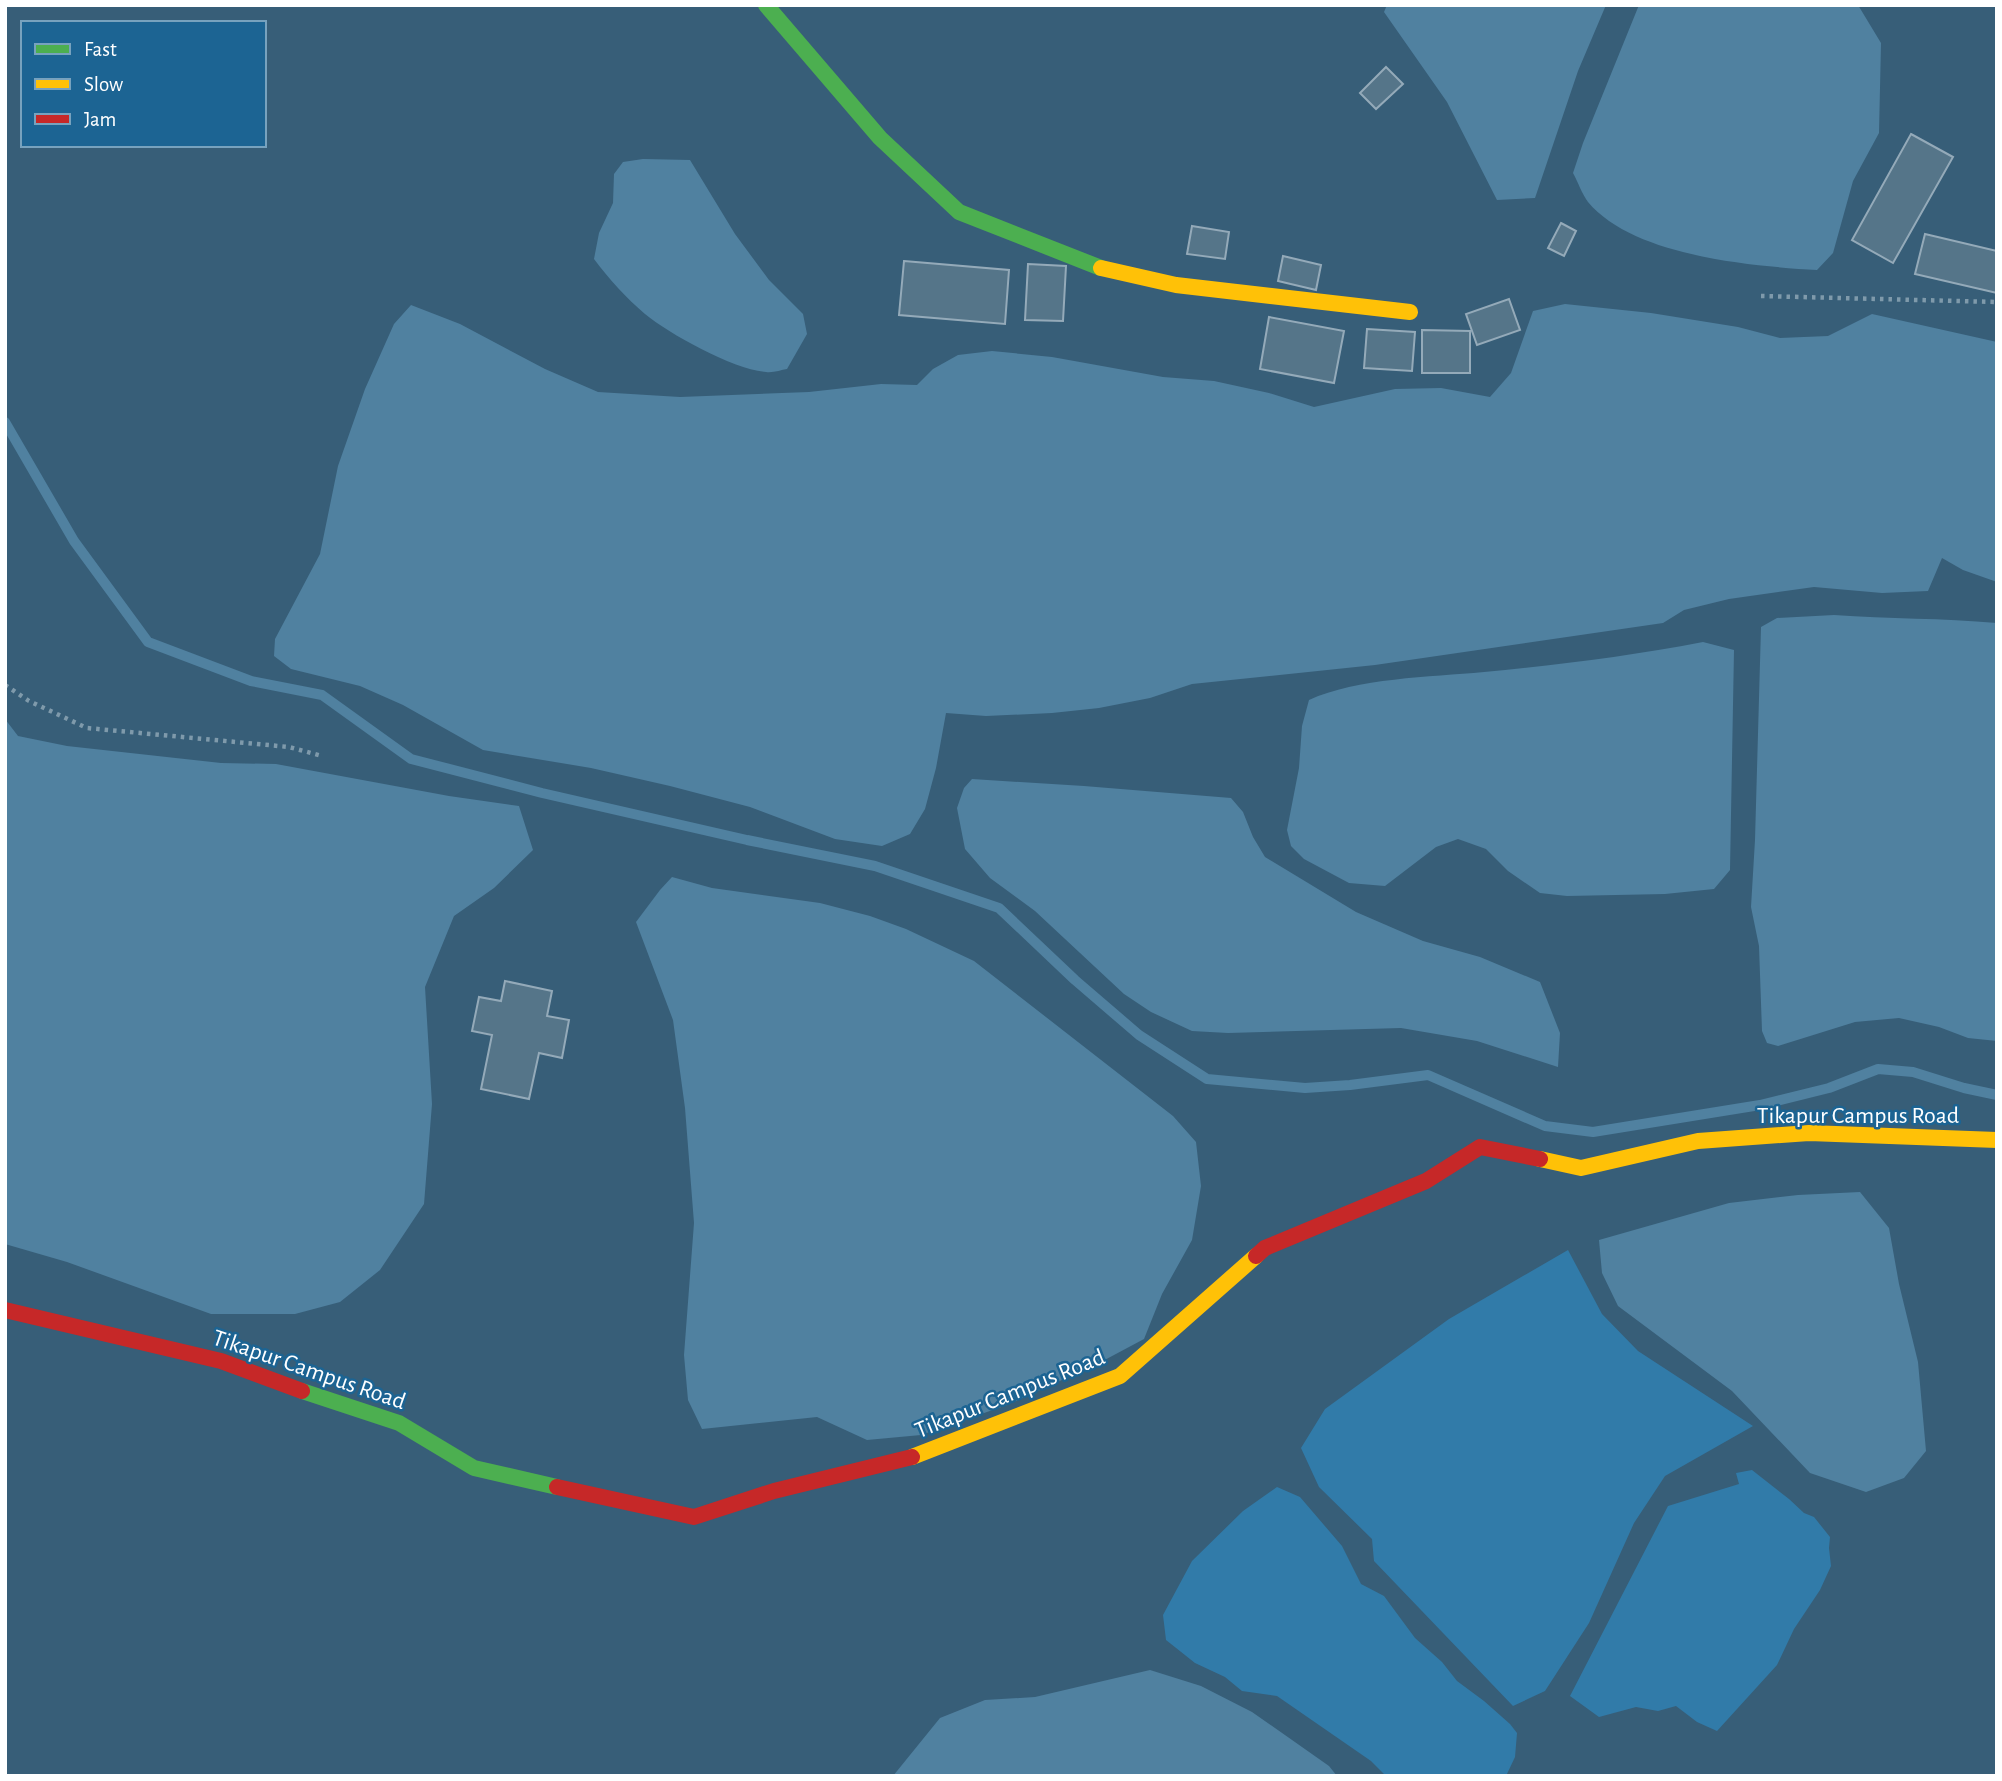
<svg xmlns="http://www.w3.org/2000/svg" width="2002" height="1781" viewBox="0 0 2002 1781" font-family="'Alegreya Sans',sans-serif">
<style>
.green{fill:#317ba9}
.water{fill:#5081a0}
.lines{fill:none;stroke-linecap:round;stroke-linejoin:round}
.stream{stroke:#5081a0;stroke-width:10}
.building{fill:#557589;stroke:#94aab9;stroke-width:2}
.path{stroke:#7f9aab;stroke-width:4.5;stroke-dasharray:3.5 5;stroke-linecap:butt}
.fast{stroke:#4caf50;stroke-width:16}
.slow{stroke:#ffc107;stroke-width:16}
.jam{stroke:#c62828;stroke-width:16}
.labels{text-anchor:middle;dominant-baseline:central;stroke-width:5;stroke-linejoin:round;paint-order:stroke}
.street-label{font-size:24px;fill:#fff;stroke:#1c6493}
</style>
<rect width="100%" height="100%" fill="#375e78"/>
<g class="green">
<path d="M1568,1250l34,64 36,37 115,75 -88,50 -31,47 -45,100 -44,68 -32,15 -139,-145 -2,-22 -53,-52 -18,-39 24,-39 124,-90z"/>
<path d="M1752,1470l37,29 15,14 10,4 16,20 -1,11 2,18 -11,24 -26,39 -17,36 -60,66 -20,-9 -21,-16 -18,5 -22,-4 -37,10 -29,-21 98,-190 71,-22 -3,-11z"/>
<path d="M1277,1487l23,10 42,49 19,38 23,12 31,42 27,24 15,19 27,20 26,23 7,9 -2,24 -9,19h-120l-15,-15 -94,-65 -35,-5 -17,-14 -30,-14 -29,-23 -3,-25 29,-54 51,-50z"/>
</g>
<g class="water">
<path d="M1387,5h219l-28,66 -43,127 -38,2 -50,-98 -63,-90z"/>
<path d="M1639,5h219l23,38 -2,90 -26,48 -20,72 -16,17c-67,-4 -184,-14 -229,-68 -6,-8 -10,-20 -15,-29l10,-30z"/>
<path d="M643,159l47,1 45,74 34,46 34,34 4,20 -20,35c-6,1 -14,4 -21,3 -31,-2 -97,-38 -121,-58 -19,-16 -36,-35 -51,-55l5,-26 14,-30 1,-29 9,-12z"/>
<path d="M1565,304l86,9 87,14 42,11 48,-2 44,-22 125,28v240l-34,-12 -21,-12 -14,33 -46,2 -68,-6 -85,12 -45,11 -21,13 -288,42 -183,19 -42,14 -51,10 -47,5 -66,3 -40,-3 -10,55 -11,41 -15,25 -28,12 -47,-7 -85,-32 -80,-21 -79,-18 -108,-18 -80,-45 -43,-19 -69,-17 -17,-13 1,-17 45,-85 18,-88 27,-77 29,-65 17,-19 49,19 85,45 53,23 82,5 129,-5 72,-8 36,1 16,-16 25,-14 34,-4 60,6 111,20 51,4 55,12 45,14 81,-18 46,-1 49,9 21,-24 22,-62z"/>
<path d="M1834,615c55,4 108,3 163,8v418l-29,-3 -29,-11 -40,-9 -44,4 -77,24 -11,-3 -5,-12 -3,-85 -8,-39 4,-67 6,-213 16,-9z"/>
<path d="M1703,642l31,8 -4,220 -16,19 -49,5 -98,2 -27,-3 -32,-22 -22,-22 -28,-10 -22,8 -51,39 -36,-3 -45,-24 -13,-13 -4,-16 12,-62 3,-42 7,-26c48,-22 121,-23 175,-28 74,-7 146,-16 219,-30z"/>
<path d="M5,719l13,17 49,10 154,17 55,1 173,32 70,10 14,44 -39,38 -40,28 -29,71 7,117 -8,100 -44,66 -40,32 -45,12h-84l-144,-52 -62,-18z"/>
<path d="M972,779l112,7 147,12 12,14 10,25 12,20 91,55 67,29 57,16 60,25 20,51 -2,34 -81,-26 -76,-13 -173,5 -36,-2 -41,-19 -27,-18 -89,-83 -45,-33 -25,-29 -8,-41 7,-20z"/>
<path d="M672,877l40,11 108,15 50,13 36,13 68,32 199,155 23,26 5,44 -9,54 -30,54 -18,45 -45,24 -92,42 -86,30 -54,5 -50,-23 -115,12 -14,-29 -4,-45 10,-132 -9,-115 -12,-88 -37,-98 24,-32z"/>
<path d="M1860,1192l29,36 10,56 19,78 8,89 -22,27 -38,14 -56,-19 -78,-82 -114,-85 -16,-33 -3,-33 130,-37 69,-8z"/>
<path d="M1150,1670l51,16 51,26 77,54 8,10h-444l47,-58 45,-18 50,-3z"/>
</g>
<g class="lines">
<path class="stream" d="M5,422l69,119 74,101 103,39 71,14 89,64 131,34 205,47 128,26 124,42 76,72 64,55 68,44 98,9 45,-3 78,-10 117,51 48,6 167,-27 69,-17 49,-19 35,3 51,16 33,7"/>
</g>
<g class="building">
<path d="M1386,67l17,17 -27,25 -16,-16z"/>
<path d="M1911,134l42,23 -60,106 -41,-23z"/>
<path d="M1561,223l15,8 -12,25 -16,-8z"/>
<path d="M1192,226l37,6 -4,27 -38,-5z"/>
<path d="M1925,234l72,17v42l-82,-19z"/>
<path d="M1283,256l38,9 -5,25 -38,-9z"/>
<path d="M904,261l105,9 -4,54 -106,-9z"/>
<path d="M1028,264l38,2 -3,55 -38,-1z"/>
<path d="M1509,299l11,31 -43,15 -11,-31z"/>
<path d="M1269,317l75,14 -10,52 -74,-14z"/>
<path d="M1367,329l48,3 -3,39 -48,-3z"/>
<path d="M1422,330l48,1v42h-48z"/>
<path d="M505,981l47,10 -5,25 22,4 -7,38 -23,-5 -10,46 -48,-10 11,-54 -20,-4 7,-34 22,4z"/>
</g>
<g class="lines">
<g class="path">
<path d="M1761,296l236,6"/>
<path d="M5,685l24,16 58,27 202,19 33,9"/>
</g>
<g class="fast">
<path d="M766,5l114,133 79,74 142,56"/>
<path d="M302,1391l97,32 75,45 83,19"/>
</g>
<g class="slow">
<path d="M1101,268l75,17 234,27"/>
<path d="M1540,1159l41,9 117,-27 111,-8 188,7"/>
<path d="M912,1457l208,-81 136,-120"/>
</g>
<g class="jam">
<path d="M1256,1256l9,-8 161,-67 54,-34 60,12"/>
<path d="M5,1310l216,51 81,30"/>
<path d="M557,1487l137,30 80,-26 138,-34"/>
</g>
</g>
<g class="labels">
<g class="street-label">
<text x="1858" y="1116">Tikapur Campus Road</text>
<text transform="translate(309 1370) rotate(19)">Tikapur Campus Road</text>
<text transform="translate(1010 1394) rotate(-22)">Tikapur Campus Road</text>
</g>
</g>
<rect width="2002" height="1781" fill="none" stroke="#ffffff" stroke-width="14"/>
<rect x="21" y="21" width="245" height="126" fill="#1c6493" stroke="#77a2be" stroke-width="2"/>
<rect x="35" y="44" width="35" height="10" fill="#4caf50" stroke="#77a2be" stroke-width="2"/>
<text x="84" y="56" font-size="21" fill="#ffffff">Fast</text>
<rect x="35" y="79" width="35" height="10" fill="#ffc107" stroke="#77a2be" stroke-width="2"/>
<text x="84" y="91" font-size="21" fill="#ffffff">Slow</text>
<rect x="35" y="114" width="35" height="10" fill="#c62828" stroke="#77a2be" stroke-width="2"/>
<text x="84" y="126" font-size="21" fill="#ffffff">Jam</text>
</svg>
